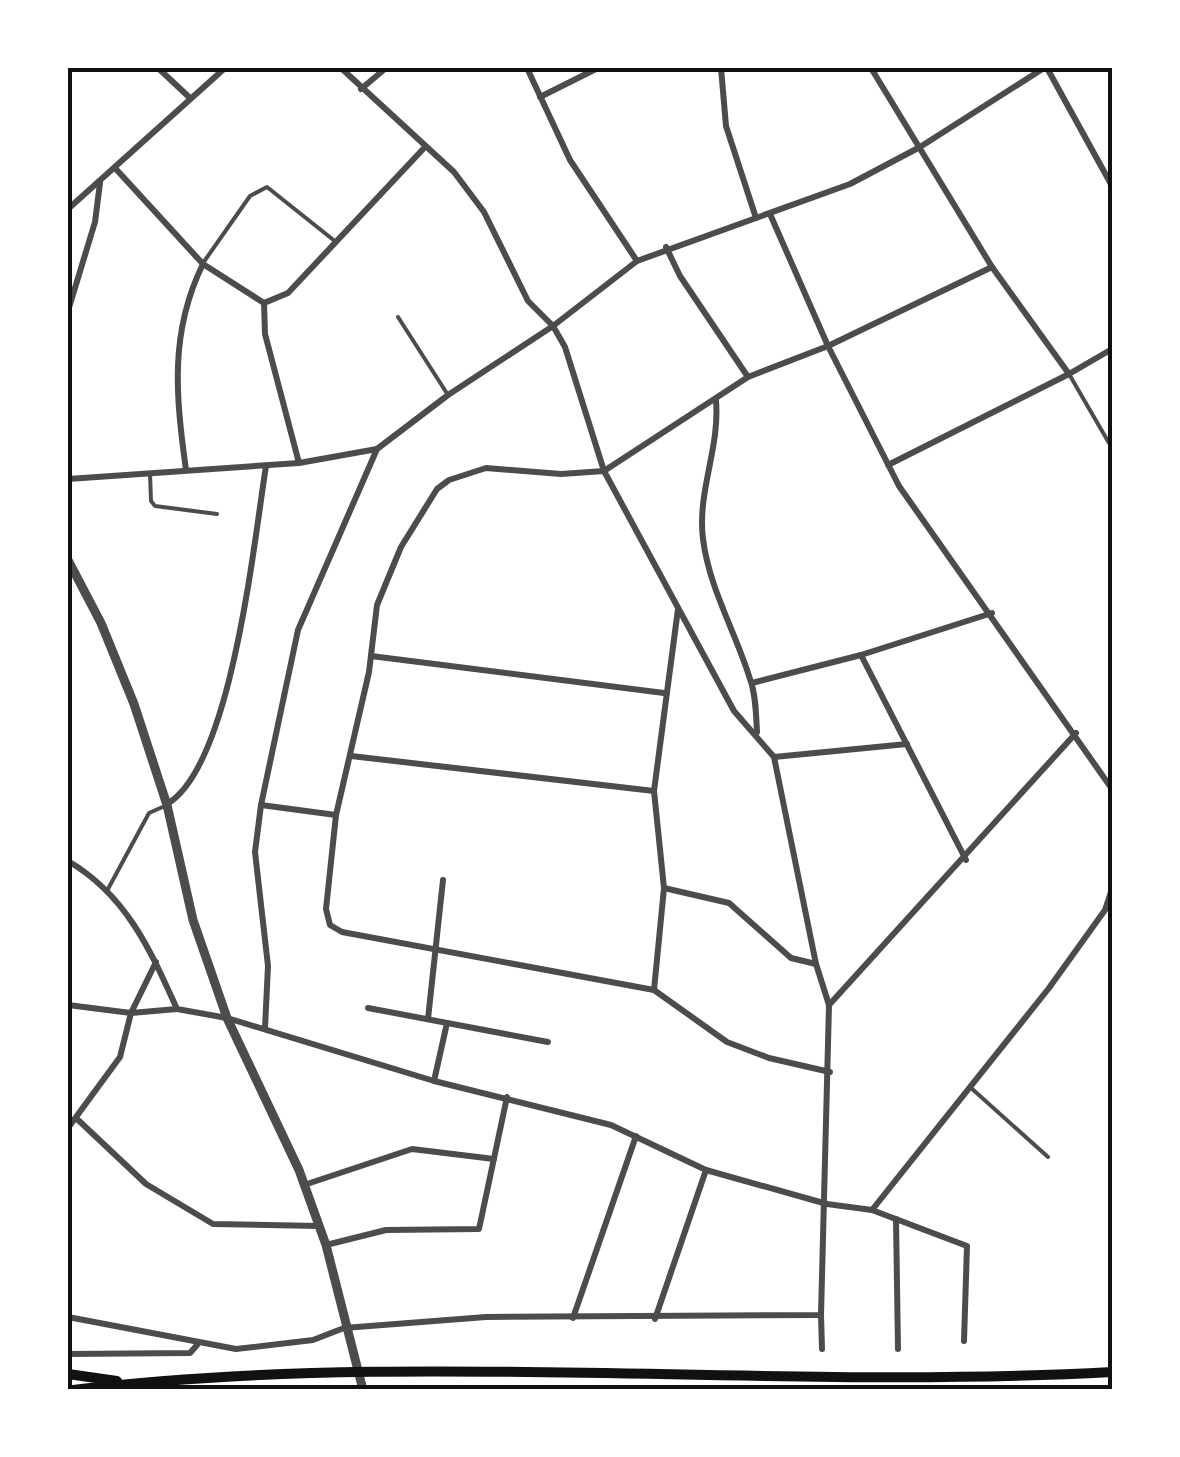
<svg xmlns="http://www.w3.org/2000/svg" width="1180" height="1457" viewBox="0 0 1180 1457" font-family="'Alegreya Sans',sans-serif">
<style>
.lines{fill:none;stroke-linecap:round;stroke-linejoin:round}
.service{stroke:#4c4c4c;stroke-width:4}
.minor{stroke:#4c4c4c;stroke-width:6}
.tertiary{stroke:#4c4c4c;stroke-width:9}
.primary{stroke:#111;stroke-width:10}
.neatline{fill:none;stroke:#111;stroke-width:4}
</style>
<rect width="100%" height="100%" fill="#fff"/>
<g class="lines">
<g class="service">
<path d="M203,263l47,-67 17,-9 69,55"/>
<path d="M398,317l50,78"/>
<path d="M1069,374l40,69"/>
<path d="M150,473l1,28 4,5 62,8"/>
<path d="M108,889l41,-76 18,-8"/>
<path d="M970,1087l78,70"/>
</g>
<g class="minor">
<path d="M158,68l31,29"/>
<path d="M527,68l43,92 67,101"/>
<path d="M721,68l5,58 30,92"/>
<path d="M871,68l121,199 77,107 -181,91"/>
<path d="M1047,68l65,118"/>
<path d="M361,89l25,-21"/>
<path d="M540,97l58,-29"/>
<path d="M115,168l88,96 61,39 1,31 34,129"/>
<path d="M68,209l157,-141"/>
<path d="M770,214l58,132 71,140 213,303"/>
<path d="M666,247l14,29 68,101"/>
<path d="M264,303l24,-10 137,-146"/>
<path d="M68,311l27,-89 5,-39"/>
<path d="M1069,374l43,-25"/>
<path d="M716,401c4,47 -19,91 -13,138 6,49 33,94 47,140 6,16 6,36 7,53"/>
<path d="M186,470c-10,-73 -17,-137 17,-206"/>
<path d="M68,479l231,-16 78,-14"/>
<path d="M861,655l131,-42"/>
<path d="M371,656l293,37"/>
<path d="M752,683l109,-28 105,205"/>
<path d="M351,756l303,35"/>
<path d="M774,757l133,-13"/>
<path d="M167,804c65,-38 87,-264 99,-338"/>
<path d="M261,805l75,10"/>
<path d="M68,861c58,34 82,88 109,148l50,9 207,63 177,44 95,45 121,34 45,6 177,-222 56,-78 7,-21"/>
<path d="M664,888l65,15 62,55 25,6"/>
<path d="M156,962l-25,51 46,-4"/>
<path d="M654,990l10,-102 -10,-97 24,-182"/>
<path d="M68,1005l63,8 -11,44 -52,71"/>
<path d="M829,1005l247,-272"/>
<path d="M368,1008l180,34"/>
<path d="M428,1019l15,-139"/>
<path d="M265,1028l3,-62 -13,-114 6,-47 37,-175 79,-181 71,-54 105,-69 84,-65 213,-77 70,-37 124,-79"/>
<path d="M830,1072l-61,-14 -42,-16 -73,-52 -312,-58 -12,-7 -4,-16 10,-94 33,-143 8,-67 24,-58 36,-58 12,-9 37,-12 75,6 43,-3 144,-94 80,-31 164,-79"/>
<path d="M434,1081l13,-58"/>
<path d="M76,1118l70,66 67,40 106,2"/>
<path d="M304,1185l108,-36 82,10"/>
<path d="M872,1210l95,36 -3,95"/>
<path d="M896,1219l2,130"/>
<path d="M326,1245l60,-15 93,-1 28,-132"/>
<path d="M821,1315l1,34"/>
<path d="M68,1317l168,32 77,-9 31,-12 142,-11 335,-2 8,-310 -13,-41 -42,-207 -40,-46 -130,-240 -39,-124 -12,-21 -25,-25 -44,-89 -30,-40 -113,-104"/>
<path d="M573,1318l63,-182"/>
<path d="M655,1319l51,-149"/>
<path d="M68,1354l122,-1 7,-8"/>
</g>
<path class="tertiary" d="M68,560l33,63 33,81 33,101 26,115 34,98 72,152 27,75 37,145"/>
<g class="primary">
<path d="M68,1374l49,7"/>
<path d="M73,1390c343,-41 694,1 1039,-18"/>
</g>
</g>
<rect width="1180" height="1457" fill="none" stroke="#ffffff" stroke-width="140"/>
<rect x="70" y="70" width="1040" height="1317" class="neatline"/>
</svg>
